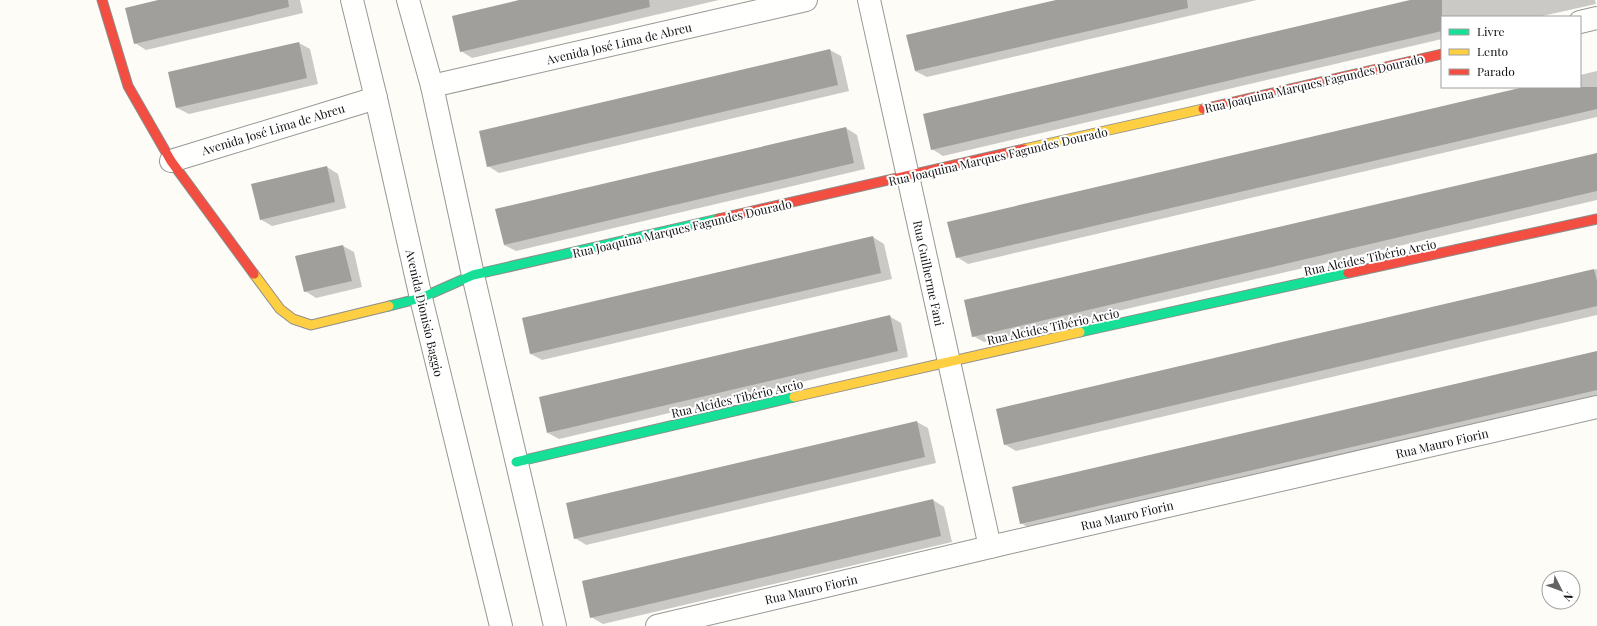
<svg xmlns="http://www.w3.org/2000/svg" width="1597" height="626" viewBox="0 0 1597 626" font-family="'Playfair Display',serif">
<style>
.shadow{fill:#0003}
.building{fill:#a19f9c}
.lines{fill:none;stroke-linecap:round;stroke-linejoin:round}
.street-casing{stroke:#979795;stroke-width:24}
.fast-casing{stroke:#8e8d8b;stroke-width:11}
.slow-casing{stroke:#8e8d8b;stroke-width:11}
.jam-casing{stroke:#8e8d8b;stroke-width:11}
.street{stroke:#fffffe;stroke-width:22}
.fast{stroke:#16e098;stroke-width:9}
.slow{stroke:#ffcf43;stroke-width:9}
.jam{stroke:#f24e42;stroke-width:9}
.labels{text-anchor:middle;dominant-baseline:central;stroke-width:4;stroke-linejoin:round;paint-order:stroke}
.street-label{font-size:12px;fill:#111;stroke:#fff}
</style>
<rect width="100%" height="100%" fill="#fdfcf7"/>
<g class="shadow">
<path d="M163,0h137l3,13 -157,37 -11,-7z"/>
<path d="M523,0h196l-247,58 -11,-7z"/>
<path d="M1061,0h196l-330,77 -12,-6z"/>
<path d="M1415,0h180l1,4 -58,13h-96v22l-499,117 -11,-7z"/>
<path d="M299,43l11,6 8,35 -129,30 -12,-6z"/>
<path d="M830,50l11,6 8,35 -350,82 -11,-7z"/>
<path d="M1597,71v46l-629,147 -11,-7 573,-170h50v-12z"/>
<path d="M846,128l11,7 8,34 -349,82 -12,-6z"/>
<path d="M1597,154v46l-613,142 -11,-6z"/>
<path d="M327,167l11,7 8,34 -74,18 -12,-7z"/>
<path d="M873,237l11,7 8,35 -350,81 -11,-6 -8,-35z"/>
<path d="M343,246l11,6 8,35 -46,11 -11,-7z"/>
<path d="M1597,269v46l-581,136 -12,-7 -7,-34z"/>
<path d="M889,316l12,7 7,34 -349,82 -11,-6z"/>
<path d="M1597,352v46l-565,132 -11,-7z"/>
<path d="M917,422l11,6 8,35 -350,82 -11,-7z"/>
<path d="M933,500l11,7 8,35 -349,82 -12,-7z"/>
</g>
<g class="building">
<path d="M158,0h130l1,7 -155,37 -9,-36z"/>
<path d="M519,0h130l1,7 -190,45 -8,-36z"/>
<path d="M1056,0h131l1,8 -273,63 -9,-36z"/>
<path d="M1410,0h32v31l-511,119 -8,-36z"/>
<path d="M299,42l8,36 -131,30 -8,-36z"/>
<path d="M830,49l8,36 -351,82 -8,-36z"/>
<path d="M1524,87h73v22l-641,149 -9,-36z"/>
<path d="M846,127l8,36 -350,82 -9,-36z"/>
<path d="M1597,153v38l-625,146 -8,-37z"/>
<path d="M327,166l8,36 -75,18 -9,-36z"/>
<path d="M873,236l8,37 -351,81 -8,-36z"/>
<path d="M343,245l9,36 -48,11 -9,-36z"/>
<path d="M1594,269l3,12v25l-593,139 -8,-36z"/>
<path d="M890,315l8,36 -351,82 -8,-36z"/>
<path d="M1597,351v39l-577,134 -8,-37z"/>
<path d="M917,421l8,36 -351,82 -8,-36z"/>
<path d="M933,499l8,37 -351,82 -8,-37z"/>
</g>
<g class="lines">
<g class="street-casing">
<g id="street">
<path d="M352,0l24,98 45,200 80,328"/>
<path d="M408,0l24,86 41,189 82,351"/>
<path d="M869,0l121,547"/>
<path d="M1580,22l17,-4"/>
<path d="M432,86l374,-86"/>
<path d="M171,161l205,-63"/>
<path d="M657,626l333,-79 607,-140"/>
</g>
</g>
<g class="fast-casing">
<g id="fast">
<path d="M389,306l32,-8 52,-23 245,-56"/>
<path d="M1080,332l268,-59"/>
<path d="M516,462l278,-65"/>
</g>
</g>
<g class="slow-casing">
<g id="slow">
<path d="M1024,149l179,-40"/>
<path d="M254,274l26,35 13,10 18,6 78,-19"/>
<path d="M794,397l286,-65"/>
</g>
</g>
<g class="jam-casing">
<g id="jam">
<path d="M102,0l26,86 43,75 83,113"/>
<path d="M1203,109l239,-55"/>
<path d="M718,219l306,-70"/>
<path d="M1348,273l249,-54"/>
</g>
</g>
<use href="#street" class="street"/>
<use href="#fast" class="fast"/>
<use href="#slow" class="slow"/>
<use href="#jam" class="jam"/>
</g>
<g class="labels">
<g class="street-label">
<text transform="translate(619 43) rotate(-13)">Avenida José Lima de Abreu</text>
<text transform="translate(1314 83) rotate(-13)">Rua Joaquina Marques Fagundes Dourado</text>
<text transform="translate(273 129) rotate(-17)">Avenida José Lima de Abreu</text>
<text transform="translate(998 156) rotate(-13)">Rua Joaquina Marques Fagundes Dourado</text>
<text transform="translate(682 228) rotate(-13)">Rua Joaquina Marques Fagundes Dourado</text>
<text transform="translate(1370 257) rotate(-12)">Rua Alcides Tibério Arcio</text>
<text transform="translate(929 273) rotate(78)">Rua Guilherme Fani</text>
<text transform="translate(425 313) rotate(77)">Avenida Dionisio Baggio</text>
<text transform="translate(1053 326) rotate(-12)">Rua Alcides Tibério Arcio</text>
<text transform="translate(737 398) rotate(-13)">Rua Alcides Tibério Arcio</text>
<text transform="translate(1442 443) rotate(-13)">Rua Mauro Fiorin</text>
<text transform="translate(1127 515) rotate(-13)">Rua Mauro Fiorin</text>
<text transform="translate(811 589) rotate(-13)">Rua Mauro Fiorin</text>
</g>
</g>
<rect x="1441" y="16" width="140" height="72" fill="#ffffff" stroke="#a0a0a0"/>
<rect x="1449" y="29" width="20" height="6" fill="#16e098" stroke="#a0a0a0"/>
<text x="1477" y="36" font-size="12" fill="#111111">Livre</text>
<rect x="1449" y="49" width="20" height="6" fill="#ffcf43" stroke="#a0a0a0"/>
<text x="1477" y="56" font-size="12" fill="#111111">Lento</text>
<rect x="1449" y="69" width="20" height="6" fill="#f24e42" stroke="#a0a0a0"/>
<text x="1477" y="76" font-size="12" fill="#111111">Parado</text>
<g transform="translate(1561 590) rotate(132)"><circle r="19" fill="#ffffff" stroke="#a0a0a0"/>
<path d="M0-3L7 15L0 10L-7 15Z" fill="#646362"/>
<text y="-6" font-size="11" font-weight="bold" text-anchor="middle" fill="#111111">N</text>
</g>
</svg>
